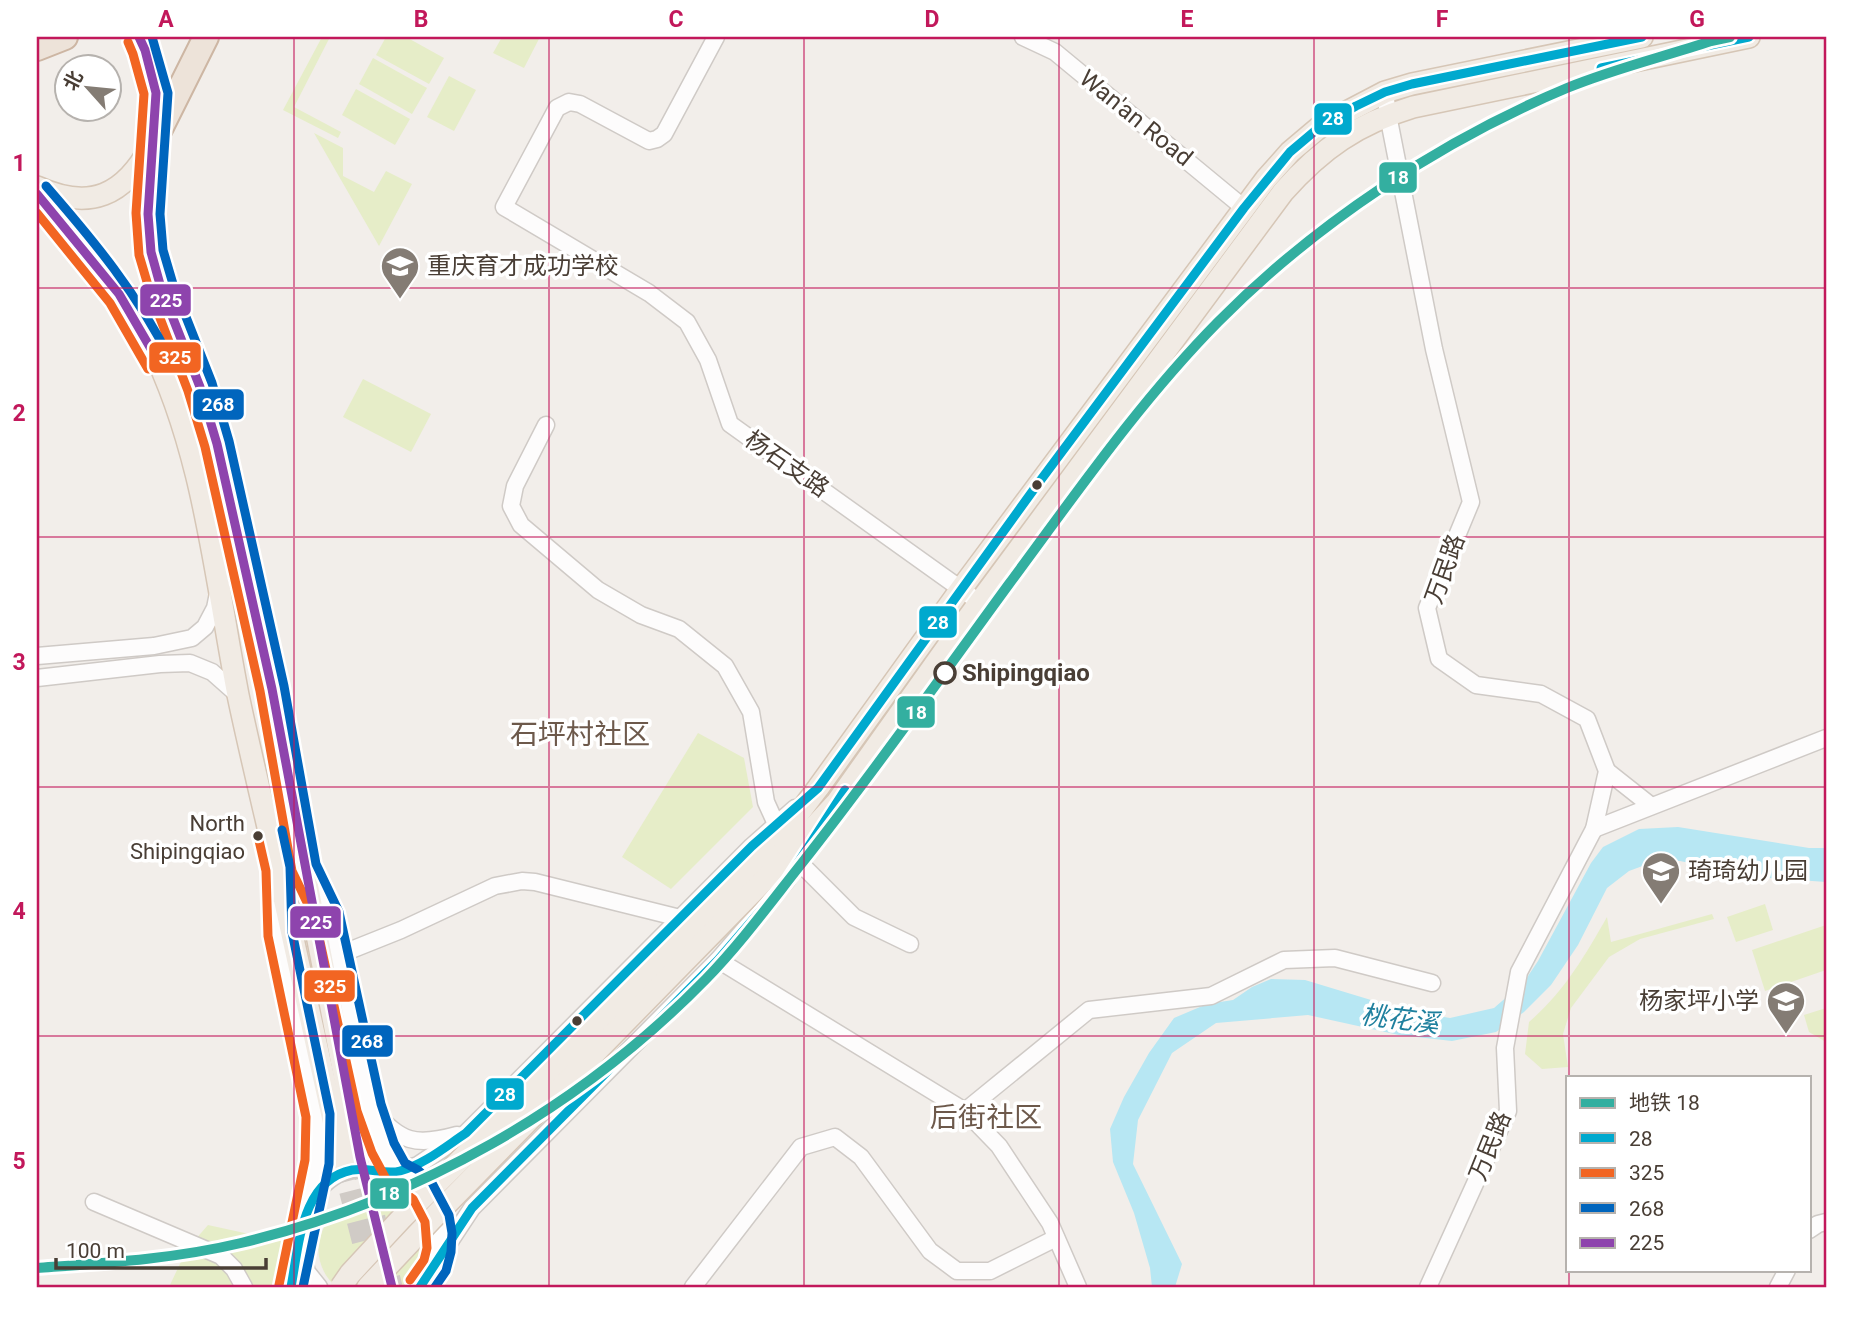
<svg xmlns="http://www.w3.org/2000/svg" width="1863" height="1324" viewBox="0 0 1863 1324" font-family="Roboto,'Noto Sans SC',sans-serif">
<style>
.green{fill:#e6edc8}
.water{fill:#b7e7f3}
.lines{fill:none;stroke-linecap:round;stroke-linejoin:round}
.major-tunnel{stroke:#d0cbc6;stroke-width:21;stroke-dasharray:21 10;stroke-linecap:butt}
.minor-casing{stroke:#cfcac6;stroke-width:19}
.major-casing{stroke:#d6c6b6;stroke-width:24}
.highway-casing{stroke:#cdb6a3;stroke-width:28}
.minor{stroke:#fdfcfc;stroke-width:16}
.major{stroke:#f1ebe4;stroke-width:21}
.highway{stroke:#ede3d9;stroke-width:24}
.major-bridge-casing{stroke:#d6c6b6;stroke-width:24;stroke-linecap:butt}
.major-bridge{stroke:#f1ebe4;stroke-width:21}
.bus-1-casing{stroke:#fff;stroke-width:14}
.bus-2-casing{stroke:#fff;stroke-width:14}
.bus-3-casing{stroke:#fff;stroke-width:14}
.bus-4-casing{stroke:#fff;stroke-width:14}
.bus-1{stroke:#00a9ce;stroke-width:9}
.bus-2{stroke:#f26522;stroke-width:9}
.bus-3{stroke:#0065bd;stroke-width:9}
.bus-4{stroke:#8e44ad;stroke-width:9}
.metro-1-casing{stroke:#fff;stroke-width:16}
.metro-1{stroke:#33afa0;stroke-width:10}
.grid{fill:none;stroke:#c2185b;stroke-width:2;stroke-opacity:0.55}
.bus-dot{fill:#493e35;stroke:#fff;stroke-width:2.5}
.stop-dot{fill:#fff;stroke:#493e35;stroke-width:3.5}
.labels{text-anchor:middle;dominant-baseline:central;stroke-width:7;stroke-linejoin:round;paint-order:stroke}
.bus-label{font-size:22px;fill:#493e35;stroke:#fff;text-anchor:end}
.street-label{font-size:24px;fill:#493e35;stroke:#fff}
.poi-label{font-size:24px;fill:#493e35;stroke:#fff;text-anchor:start}
.stop-label{font-size:24px;font-weight:bold;fill:#493e35;stroke:#fff;text-anchor:start}
.water-label{font-size:26px;font-style:italic;fill:#1f809e;stroke:#fff}
.quarter-label{font-size:28px;fill:#6d594b;stroke:#fff}
.line-badge{stroke:#fff;stroke-width:2.5}
.badge-label{font-size:19px;text-anchor:middle;font-weight:bold;fill:#fff}
.neatline{fill:none;stroke:#c2185b;stroke-width:2.5}
.grid-label{font-size:23px;text-anchor:middle;font-weight:bold;fill:#c2185b}
</style>
<rect width="100%" height="100%" fill="#f2eeea"/>
<g class="green">
<path d="M322,37h8l-36,70 47,25 -3,6 -55,-28z"/>
<path d="M386,37h20l38,21 -15,26 -53,-29z"/>
<path d="M502,37h38l-16,31 -31,-15z"/>
<path d="M373,58l54,30 -15,26 -53,-30z"/>
<path d="M449,76l27,14 -22,41 -27,-14z"/>
<path d="M356,89l54,30 -15,26 -53,-30z"/>
<path d="M314,133l29,15v28l31,16 12,-21 26,13 -33,62z"/>
<path d="M363,379l68,35 -20,38 -68,-35z"/>
<path d="M698,733l46,25 9,49 -82,82 -49,-32z"/>
<path d="M1765,904l8,26 -37,12 -9,-25z"/>
<path d="M1712,914l2,5 -74,20 -31,18 -38,51 -8,26 5,33 -26,2 -17,-15 4,-32c34,-29 56,-66 78,-105l4,25z"/>
<path d="M1826,925v45l-61,21 -13,-41z"/>
<path d="M1826,1008v34l-17,-10 -5,-17z"/>
<path d="M372,1197c49,6 64,54 32,90h-68c-37,-34 -11,-87 36,-90z"/>
<path d="M208,1225l77,17 -6,45h-110l18,-38z"/>
</g>
<path class="water" d="M1678,827l131,21h17v34l-70,-5 -76,-16h-24l-27,10 -22,17 -29,57 -27,40 -27,27 -28,20 -44,9 -53,-6 -91,-20 -92,8 -44,30 -34,67 -5,44 49,100 -7,23h-23l-2,-19 -16,-55 -21,-51 -3,-33 14,-32 25,-44 25,-35 33,-14 26,-4 19,-13 19,-8 34,1 99,30 46,8 44,-10 30,-26 14,-21 53,-98 12,-16 36,-18z"/>
<g class="lines">
<g class="major-tunnel">
<path d="M360,1157l32,130"/>
<path d="M342,1161l32,126"/>
</g>
<g class="minor-casing">
<g id="minor">
<path d="M716,37l-52,97 -7,5 -8,2 -69,-37 -11,-2 -12,6 -53,99 145,86 38,29 21,38 22,64 249,178"/>
<path d="M1023,37l32,15 189,156"/>
<path d="M1385,92l3,23 46,234 37,153 -44,106 12,51 37,26 65,9 46,25 20,52 -13,58 -75,143 -14,76 3,63 -80,176"/>
<path d="M546,425l-31,61 -4,20 10,19 77,65 43,25 38,14 46,37 26,46 15,90 10,22"/>
<path d="M37,656l117,-10 38,-8 13,-11 10,-19 3,-15"/>
<path d="M37,678l123,-14 30,-1 22,9 26,23"/>
<path d="M1607,771l43,34"/>
<path d="M1594,829l232,-91"/>
<path d="M799,862l55,55 56,27"/>
<path d="M312,884l15,31 42,192 14,41 13,24"/>
<path d="M279,908l1,25 38,182 1,22 -2,25 -26,125"/>
<path d="M336,956l65,-26 94,-44 27,-5 13,1 145,36"/>
<path d="M718,960l247,151 34,35 51,77 28,64"/>
<path d="M372,1110c30,32 42,37 85,25"/>
<path d="M965,1111l124,-101 122,-14 73,-36 51,-2 97,25"/>
<path d="M396,1172l22,-7 48,-32 286,-287 43,-38"/>
<path d="M311,1201c40,-69 146,-23 126,56"/>
<path d="M94,1202l127,54 13,13 10,18"/>
<path d="M1809,1230l9,-6 8,-2"/>
<path d="M301,1248l6,24 12,15"/>
<path d="M420,1287l52,-79 246,-248 69,-80 28,-44"/>
<path d="M693,1287l108,-140 34,-10 26,20 69,94 27,20h33l66,-33"/>
<path d="M1778,1287l9,-17"/>
</g>
</g>
<g class="major-casing">
<g id="major">
<path d="M139,37l6,13 11,43 -8,121 3,38 10,36 39,99 17,57 55,245 32,179 56,289"/>
<path d="M37,187c53,24 87,9 114,-41"/>
<path d="M37,194c40,47 84,92 112,148 55,109 66,235 89,353 12,57 26,114 39,171 22,98 43,197 65,295"/>
<path d="M768,854l50,-66 143,-199 305,-410 24,-27 32,-27 63,-33 27,-8 230,-47"/>
<path d="M780,864l57,-62 128,-180 318,-430c39,-44 74,-68 130,-85l336,-70"/>
</g>
</g>
<g class="highway-casing">
<g id="highway">
<path d="M37,48l28,-11"/>
<path d="M154,141l52,-104"/>
</g>
</g>
<use href="#minor" class="minor"/>
<use href="#major" class="major"/>
<use href="#highway" class="highway"/>
<g class="major-bridge-casing">
<g id="major-bridge">
<path d="M341,1287l9,-13 50,-54 368,-366"/>
<path d="M368,1287l63,-67 349,-356"/>
</g>
</g>
<use href="#major-bridge" class="major-bridge"/>
<g class="bus-1-casing">
<g id="bus-1">
<path d="M1601,68l148,-31"/>
<path d="M291,1287c8,-41 10,-107 61,-117 16,-3 33,5 48,1 25,-7 45,-24 66,-38l286,-287 66,-58 219,-303 207,-277 46,-56 32,-27 34,-19 29,-14 27,-8 230,-47"/>
<path d="M420,1287l52,-79 246,-248 69,-80 58,-90"/>
</g>
</g>
<g class="bus-2-casing">
<g id="bus-2">
<path d="M128,42l5,12 11,40 -8,119 3,42 11,37 38,99 17,56 55,244 32,180 23,48 42,192 15,42 14,26 27,20 12,23 2,26 -3,12 -14,20"/>
<path d="M37,213l73,90 38,66"/>
<path d="M258,836l8,35 2,65 38,181 -1,43 -26,125"/>
</g>
</g>
<g class="bus-3-casing">
<g id="bus-3">
<path d="M152,37l16,56 -8,121 3,36 10,34 39,99 17,58 55,245 32,178 23,48 42,192 13,39 11,20 13,7 14,13 17,32 3,18 -1,19 -5,19 -11,16"/>
<path d="M46,186c47,54 92,108 124,173"/>
<path d="M282,830l8,37 2,65 38,182 -1,50 -26,123"/>
</g>
</g>
<g class="bus-4-casing">
<g id="bus-4">
<path d="M139,37l6,13 11,43 -8,121 3,38 10,36 39,99 17,57 55,245 88,468 32,130"/>
<path d="M37,194l82,100 39,67"/>
</g>
</g>
<use href="#bus-1" class="bus-1"/>
<use href="#bus-2" class="bus-2"/>
<use href="#bus-3" class="bus-3"/>
<use href="#bus-4" class="bus-4"/>
<g class="metro-1-casing">
<path id="metro-1" d="M37,1268c68,-5 137,-9 204,-25 175,-42 339,-135 465,-264 35,-36 65,-77 96,-116 72,-91 139,-186 207,-279 66,-89 131,-183 209,-262 97,-98 222,-181 349,-234 46,-19 96,-31 144,-47l19,-4"/>
</g>
<use href="#metro-1" class="metro-1"/>
</g>
<path class="grid" d="M294,37v1250M549,37v1250M804,37v1250M1059,37v1250M1314,37v1250M1569,37v1040M37,288h1789M37,537h1789M37,787h1789M37,1036h1789M1569,1270v17"/>
<defs>
<g id="school-pin" transform="scale(2.0125)"><path d="M0 17L-7.5 6A9.5 9.5 0 1 1 7.5 6Z" fill="#847c74" stroke="#fff"/><path d="M0-5L7-2L0 1L-7-2ZM-4 1L0 2.5L4 1V4Q0 6-4 4Z" fill="#fff"/></g>
</defs>
<g fill-rule="evenodd">
<use href="#school-pin" x="400" y="266"/>
<use href="#school-pin" x="1661" y="871"/>
<use href="#school-pin" x="1786" y="1001"/>
</g>
<g class="bus-dot">
<circle cx="1037" cy="485" r="6"/>
<circle cx="258" cy="836" r="6"/>
<circle cx="577" cy="1021" r="6"/>
</g>
<circle class="stop-dot" cx="945" cy="673" r="10"/>
<g class="labels">
<g class="bus-label">
<text x="245" y="823">North<tspan x="245" dy="28">Shipingqiao</tspan></text>
</g>
<g class="street-label">
<text transform="translate(1136 118) rotate(39)">Wan'an Road</text>
<text transform="translate(787 464) rotate(35)">杨石支路</text>
<text transform="translate(1445 569) rotate(-70)">万民路</text>
<text transform="translate(1490 1146) rotate(-68)">万民路</text>
</g>
<g class="poi-label">
<text x="427" y="266">重庆育才成功学校</text>
<text x="1688" y="871">琦琦幼儿园</text>
<text x="1759" y="1001" text-anchor="end">杨家坪小学</text>
</g>
<g class="stop-label">
<text x="962" y="673">Shipingqiao</text>
</g>
<g class="water-label">
<text transform="translate(1400 1019) rotate(7)">桃花溪</text>
</g>
<g class="quarter-label">
<text x="580" y="734">石坪村社区</text>
<text x="986" y="1117">后街社区</text>
</g>
</g>
<g class="line-badge">
<rect x="1313" y="102" width="40" height="34" rx="7" fill="#00a9ce"/>
<rect x="1378" y="161" width="40" height="33" rx="7" fill="#33afa0"/>
<rect x="139" y="283" width="53" height="34" rx="7" fill="#8e44ad"/>
<rect x="148" y="341" width="54" height="33" rx="7" fill="#f26522"/>
<rect x="192" y="388" width="53" height="33" rx="7" fill="#0065bd"/>
<rect x="918" y="605" width="40" height="34" rx="7" fill="#00a9ce"/>
<rect x="896" y="695" width="40" height="34" rx="7" fill="#33afa0"/>
<rect x="289" y="905" width="53" height="34" rx="7" fill="#8e44ad"/>
<rect x="303" y="969" width="53" height="34" rx="7" fill="#f26522"/>
<rect x="341" y="1024" width="53" height="34" rx="7" fill="#0065bd"/>
<rect x="485" y="1077" width="40" height="34" rx="7" fill="#00a9ce"/>
<rect x="369" y="1177" width="41" height="33" rx="7" fill="#33afa0"/>
</g>
<g class="badge-label">
<text x="1333" y="125">28</text>
<text x="1398" y="184">18</text>
<text x="166" y="307">225</text>
<text x="175" y="364">325</text>
<text x="218" y="411">268</text>
<text x="938" y="629">28</text>
<text x="916" y="719">18</text>
<text x="316" y="929">225</text>
<text x="330" y="993">325</text>
<text x="367" y="1048">268</text>
<text x="505" y="1101">28</text>
<text x="389" y="1200">18</text>
</g>
<rect width="1863" height="1324" fill="none" stroke="#ffffff" stroke-width="77"/>
<rect x="1566" y="1076" width="245" height="196" fill="#ffffff" stroke="#b6b2ae" stroke-width="2"/>
<rect x="1580" y="1098" width="35" height="10" fill="#33afa0" stroke="#b6b2ae" stroke-width="2"/>
<text x="1629" y="1110" font-size="21" fill="#493e35">地铁 18</text>
<rect x="1580" y="1133" width="35" height="10" fill="#00a9ce" stroke="#b6b2ae" stroke-width="2"/>
<text x="1629" y="1146" font-size="21" fill="#493e35">28</text>
<rect x="1580" y="1168" width="35" height="10" fill="#f26522" stroke="#b6b2ae" stroke-width="2"/>
<text x="1629" y="1180" font-size="21" fill="#493e35">325</text>
<rect x="1580" y="1203" width="35" height="10" fill="#0065bd" stroke="#b6b2ae" stroke-width="2"/>
<text x="1629" y="1216" font-size="21" fill="#493e35">268</text>
<rect x="1580" y="1238" width="35" height="10" fill="#8e44ad" stroke="#b6b2ae" stroke-width="2"/>
<text x="1629" y="1250" font-size="21" fill="#493e35">225</text>
<g transform="translate(88 88) rotate(297)"><circle r="33" fill="#ffffff" stroke="#b6b2ae" stroke-width="2"/>
<path d="M0-5L12 26L0 18L-12 26Z" fill="#847c74"/>
<text y="-10" font-size="19" font-weight="bold" text-anchor="middle" fill="#493e35">北</text>
</g>
<path d="M56 1258v10h210v-10" fill="none" stroke="#493e35" stroke-width="3.5"/>
<text x="66" y="1258" font-size="21" fill="#493e35" stroke="#ffffff" stroke-width="5" paint-order="stroke">100 m</text>
<rect x="38" y="38" width="1787" height="1248" class="neatline"/>
<g class="grid-label">
<text x="166" y="27">A</text>
<text x="421" y="27">B</text>
<text x="676" y="27">C</text>
<text x="932" y="27">D</text>
<text x="1187" y="27">E</text>
<text x="1442" y="27">F</text>
<text x="1697" y="27">G</text>
<text x="19" y="171">1</text>
<text x="19" y="421">2</text>
<text x="19" y="670">3</text>
<text x="19" y="919">4</text>
<text x="19" y="1169">5</text>
</g>
</svg>
